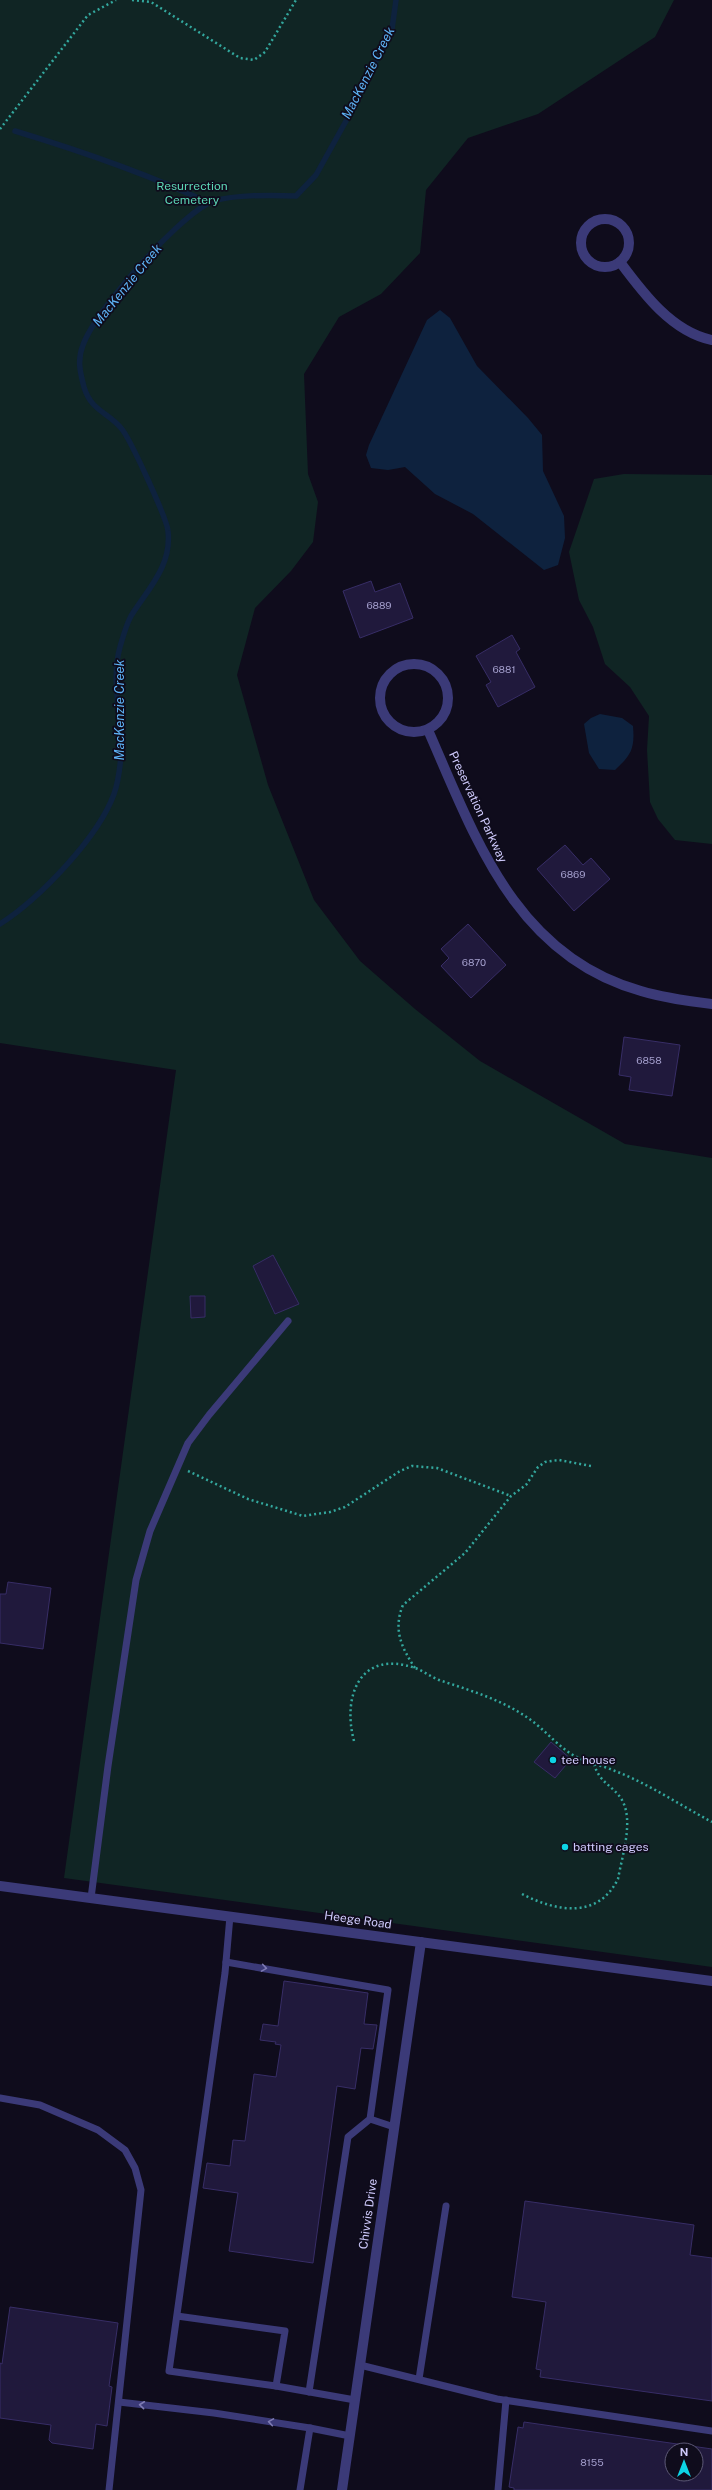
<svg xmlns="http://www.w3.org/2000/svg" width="712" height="2490" viewBox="0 0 712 2490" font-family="'Public Sans',sans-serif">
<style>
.green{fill:#102524}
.water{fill:#0e223e}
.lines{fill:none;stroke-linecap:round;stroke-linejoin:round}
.stream{stroke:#0e223e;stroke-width:5.5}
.building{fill:#20193c;stroke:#372d66;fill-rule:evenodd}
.path{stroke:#33a79d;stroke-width:2.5;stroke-dasharray:2 3;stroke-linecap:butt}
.service{stroke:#3b3a78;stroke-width:7}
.minor{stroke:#3b3a78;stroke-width:10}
.tertiary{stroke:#3b3a78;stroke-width:10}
.oneway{stroke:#7e7bb3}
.poi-dot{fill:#0dd4e5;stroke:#0f0c1c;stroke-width:1.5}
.labels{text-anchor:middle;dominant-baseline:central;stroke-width:3.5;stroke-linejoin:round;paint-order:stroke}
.number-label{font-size:10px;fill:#a39ecc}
.park-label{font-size:12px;fill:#5cd6b5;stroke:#0f0c1c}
.street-label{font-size:12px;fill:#cfcafc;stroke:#0f0c1c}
.poi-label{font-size:12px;fill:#cfcafc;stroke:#0f0c1c;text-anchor:start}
.water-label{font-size:13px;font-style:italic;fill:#5eb3f6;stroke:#0f0c1c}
</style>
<rect width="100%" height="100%" fill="#0f0c1c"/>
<g class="green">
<path d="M0,0h674l-19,37 -117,77 -70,24 -42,52 -6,63 -39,41 -42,23 -35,57 4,100 10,28 -5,40 -22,29 -36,37 -18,67 31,110 46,115 46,61 55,48 65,52 145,83 87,14v809l-648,-89 112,-808 -176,-27z"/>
<path d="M624,474l88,1v369l-37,-4 -17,-21 -8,-17 -3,-52 2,-34 -19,-29 -25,-23 -12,-37 -14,-27 -10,-48 25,-73z"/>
</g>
<g class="water">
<path d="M440,310l10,8 27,48 51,52 14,17 1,36 21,45 1,22 -7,27 -14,5 -71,-56 -38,-20 -30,-27 -17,3 -17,-2 -5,-13 3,-10 58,-125z"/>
<path d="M600,714l22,4 11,8c2,23 -2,29 -18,44l-16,-1 -10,-16 -5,-29 7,-6z"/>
</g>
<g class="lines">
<g class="stream">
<path d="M15,131c66,20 131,42 194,72"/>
<path d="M0,924c39,-25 98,-86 114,-130 4,-11 6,-27 7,-38 2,-35 -11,-74 -1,-109 3,-10 6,-22 11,-31 17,-27 41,-50 37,-85 -1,-12 -38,-93 -47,-103 -13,-16 -30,-17 -37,-41 -4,-15 -7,-27 -1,-42 12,-34 91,-123 124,-141 17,-10 68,-9 89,-8l20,-21 30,-54 46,-92 4,-29"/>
</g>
</g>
<g class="building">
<path d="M371,581l4,11 25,-9 13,35 -53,20 -17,-47z"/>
<path d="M512,635l8,14 -4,3 19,35 -37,20 -12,-22 5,-3 -15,-26z"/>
<path d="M565,845l18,20 8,-7 19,21 -36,32 -37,-42z"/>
<path d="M468,924l38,41 -35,33 -30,-32 8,-8 -8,-9z"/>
<path d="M624,1037l56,8 -8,51 -43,-6 2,-13 -12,-2z"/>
<path d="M273,1255l26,49 -24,10 -22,-48z"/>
<path d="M190,1296h15v21l-14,1z"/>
<path d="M8,1582l43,6 -8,61 -43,-6v-49h6z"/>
<path d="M551,1742l20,17 -16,19 -21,-16z"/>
<path d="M284,1981l84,12 -4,31 13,1 -4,24 -12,-1 -6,41 -18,-3 -24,177 -84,-12 9,-58 -35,-5 4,-25 23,3 3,-26 12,1 9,-67 22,3 5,-32 -6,-1 1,-2 -16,-2 3,-16 15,2z"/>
<path d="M525,2201l169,24 -4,30 22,3v143l-172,-24 1,-7 -5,-1 10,-67 -34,-5z"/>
<path d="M10,2307l108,16 -9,63 3,1 -5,39 -11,-2 -3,25 -41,-6 -3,-3 2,-15 -51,-7v-55l2,1z"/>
<path d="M524,2422l188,27v41h-198v-2l-5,-1 9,-60 5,1zM672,2450h24v24h-24z"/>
</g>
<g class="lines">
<g class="path">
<path d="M132,0l19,2 89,56 14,2 11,-8 31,-52"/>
<path d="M0,129l88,-114 28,-15"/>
<path d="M188,1471l60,28 55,17 27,-4 15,-5 55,-36 12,-5 25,2 74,28"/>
<path d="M415,1668c-14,-21 -22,-39 -12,-63l62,-52 46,-57 15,-11 12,-18 7,-5 14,-2 32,6"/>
<path d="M354,1741c-12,-45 6,-92 61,-73 9,3 17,10 27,13 30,10 60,19 86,37 18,12 33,33 53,41 11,5 23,7 34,12 34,13 65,34 97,51"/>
<path d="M522,1894c35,18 76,25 96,-15 4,-23 16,-58 4,-79 -9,-15 -22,-16 -28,-36"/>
</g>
<g class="service">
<path d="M91,1898l17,-132 28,-186 14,-49 38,-88 21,-28 79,-94"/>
<path d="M226,1962l162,28 -18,129 -22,18 -39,255"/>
<path d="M0,2098l40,7 58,25 27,20 10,18 6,22 -32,300"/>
<path d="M370,2119l24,8"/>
<path d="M177,2316l108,15 -9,55 -107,-15 56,-398 5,-57"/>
<path d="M360,2365l137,34 215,32"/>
<path d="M419,2379l27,-173"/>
<path d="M276,2386l79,14"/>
<path d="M119,2402l95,11 96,15"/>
<path d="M300,2490l10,-62 40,8"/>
<path d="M498,2490l8,-90"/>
</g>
<g class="minor">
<circle cx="605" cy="243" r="24"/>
<path d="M620,262c23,31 52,70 92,78"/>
<circle cx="414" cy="698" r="34"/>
<path d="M428,730c47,107 87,226 213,261 23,7 47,10 71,13"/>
<path d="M342,2490l79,-548"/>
</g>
<path class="tertiary" d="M0,1886l712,95"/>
</g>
<defs><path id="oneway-chevron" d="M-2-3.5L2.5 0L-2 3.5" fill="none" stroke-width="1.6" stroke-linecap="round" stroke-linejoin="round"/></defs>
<g class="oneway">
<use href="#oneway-chevron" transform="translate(264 1968) rotate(9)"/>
<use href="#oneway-chevron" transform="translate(142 2405) rotate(-174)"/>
<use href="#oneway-chevron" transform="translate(271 2422) rotate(-171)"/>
</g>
<g class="poi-dot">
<circle cx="553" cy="1760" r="4"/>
<circle cx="565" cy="1847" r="4"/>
</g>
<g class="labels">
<g class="number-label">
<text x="379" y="605">6889</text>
<text x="504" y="669">6881</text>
<text x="573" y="874">6869</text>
<text x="474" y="962">6870</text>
<text x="649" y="1060">6858</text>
<text x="592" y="2462">8155</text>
</g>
<g class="park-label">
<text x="192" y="186">Resurrection<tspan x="192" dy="14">Cemetery</tspan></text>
</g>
<g class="street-label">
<text transform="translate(478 807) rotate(65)">Preservation Parkway</text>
<text transform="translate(358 1920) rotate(8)">Heege Road</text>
<text transform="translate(368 2214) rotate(-82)">Chivvis Drive</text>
</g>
<g class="poi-label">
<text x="561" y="1760">tee house</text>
<text x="573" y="1847">batting cages</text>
</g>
<g class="water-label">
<text transform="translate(368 73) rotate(-63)">MacKenzie Creek</text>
<text transform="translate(127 285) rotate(-51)">MacKenzie Creek</text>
<text transform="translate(119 710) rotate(-90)">MacKenzie Creek</text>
</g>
</g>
<g transform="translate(684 2462)"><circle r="19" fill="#0f0c1c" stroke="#5c5876"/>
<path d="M0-3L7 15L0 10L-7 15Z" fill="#0dd4e5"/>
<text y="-6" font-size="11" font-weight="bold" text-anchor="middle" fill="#cfcafc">N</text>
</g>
</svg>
